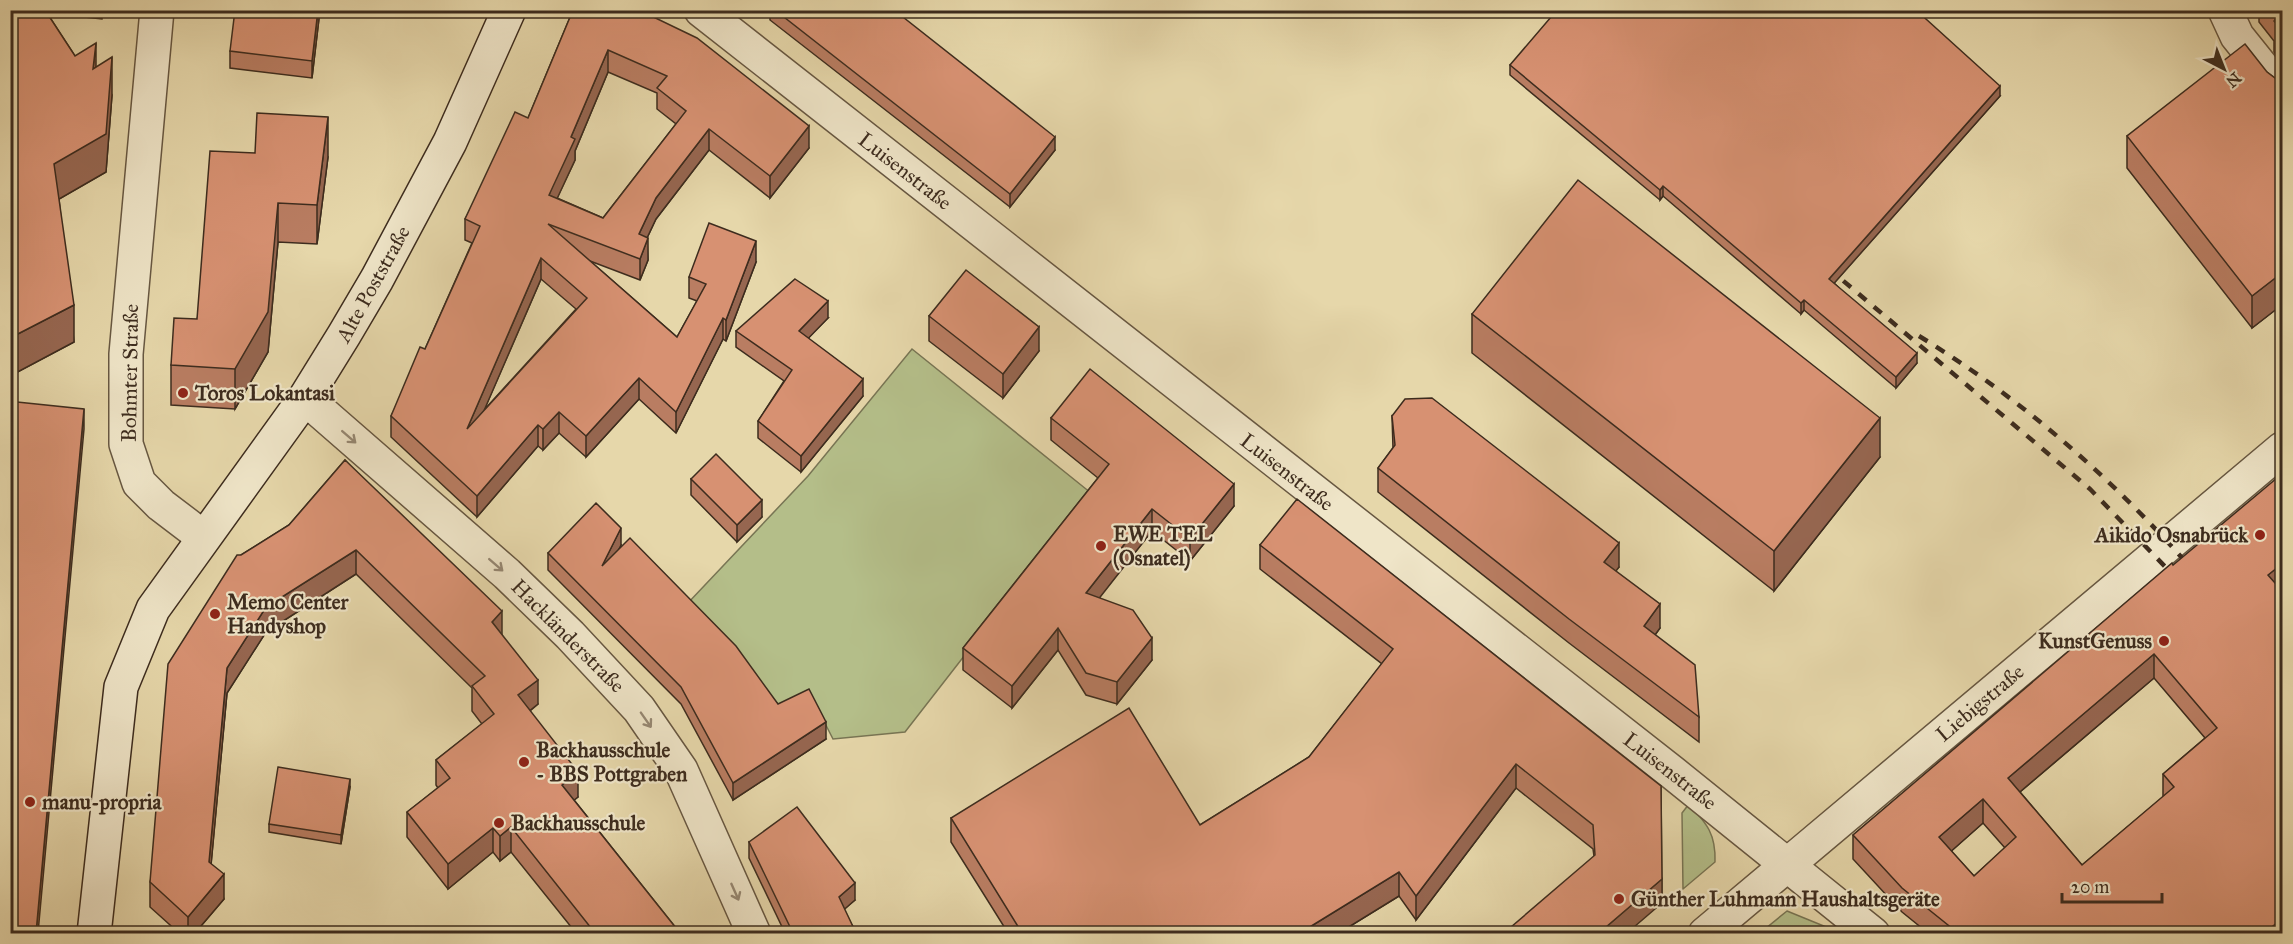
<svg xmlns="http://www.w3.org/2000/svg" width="2293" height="944" viewBox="0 0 2293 944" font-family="'IM FELL Great Primer',serif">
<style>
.green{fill:#b4be89;stroke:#787554;stroke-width:1.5}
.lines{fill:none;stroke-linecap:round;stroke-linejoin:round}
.minor-casing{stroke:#675741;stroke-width:36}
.tertiary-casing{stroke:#675741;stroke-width:36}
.secondary-casing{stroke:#3d2c1e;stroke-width:36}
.minor{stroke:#efe5c8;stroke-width:33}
.tertiary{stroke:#efe5c8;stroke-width:33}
.secondary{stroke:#efe5c8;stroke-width:33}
.rail{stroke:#3d2c1e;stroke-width:4.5;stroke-dasharray:10 10;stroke-linecap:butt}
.wall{fill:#b97d62;stroke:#3d2c1e;stroke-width:1.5;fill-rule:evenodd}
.shaded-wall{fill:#966650;stroke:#3d2c1e;stroke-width:1.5}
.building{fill:#d79172;stroke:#3d2c1e;stroke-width:1.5;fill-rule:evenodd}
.oneway{stroke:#968873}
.poi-dot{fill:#8f2418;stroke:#efe5c8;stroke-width:2}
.labels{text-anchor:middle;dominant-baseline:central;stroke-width:4.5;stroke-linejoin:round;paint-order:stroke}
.street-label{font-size:21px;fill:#3d2c1e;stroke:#efe5c8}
.poi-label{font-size:21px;font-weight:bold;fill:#3d2c1e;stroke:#efe5c8;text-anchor:start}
</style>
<rect width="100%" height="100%" fill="#e6d7aa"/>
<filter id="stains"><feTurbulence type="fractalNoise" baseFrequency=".00333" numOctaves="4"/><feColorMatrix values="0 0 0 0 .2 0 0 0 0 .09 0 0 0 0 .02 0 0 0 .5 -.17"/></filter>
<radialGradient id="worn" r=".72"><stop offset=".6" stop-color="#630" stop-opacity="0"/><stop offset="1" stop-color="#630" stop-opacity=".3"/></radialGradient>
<g class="green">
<path d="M912,349l179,144 -186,239 -72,7 -22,-43 -34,14 -90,-106 121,-128z"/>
<path d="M1689,804c18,20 27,30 26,58l-32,27 -1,-76z"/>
<path d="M1787,911l49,20 -8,3 -68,-1z"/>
</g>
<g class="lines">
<g class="minor-casing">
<g id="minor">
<path d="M157,10l-31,344v90l13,39 22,22 42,32"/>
<path d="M701,10l972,763 200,161"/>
<path d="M2225,10l12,26 45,56"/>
<path d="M305,398l202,176 63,61 69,74 42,61 73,164"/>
</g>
</g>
<g class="tertiary-casing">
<path id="tertiary" d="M1705,934l577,-485"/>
</g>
<g class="secondary-casing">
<path id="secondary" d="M94,934l27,-247 32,-78 152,-211 39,-63 33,-56 73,-137 59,-132"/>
</g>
<use href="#minor" class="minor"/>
<use href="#tertiary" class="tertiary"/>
<use href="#secondary" class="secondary"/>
<g class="rail">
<path d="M1535,10l25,22"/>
<path d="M1828,268l262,221 89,92"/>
<path d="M1919,336c103,63 194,143 273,233"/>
</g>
</g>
<g class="wall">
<path d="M10,10h93l-1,9 -55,-6 28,43 21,11 16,28 -6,77 -47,27 15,143 -64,34z"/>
<path d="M320,10l-8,68 -82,-10v-17z"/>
<path d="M573,10l236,138 -39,50 -61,-48 -53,69 -9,19 1,22 -8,20 -50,-19 87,76 20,-36 -8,-3v-21l67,-15 -30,79 -3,-2 -47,94 -37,-34 -53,58 -27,-24 -16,17 -5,-4 -61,71 -86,-80v-21l34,-67 47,-106 -7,-3v-21l63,-101zM608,72l49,21v16l19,15 -73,94 -46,-20 18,-38v-9zM541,279l35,30 -92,101z"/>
<path d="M770,10h124l161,140 -45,57 -240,-187z"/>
<path d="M2259,10h24v53l-9,-11v-11l-15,-19z"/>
<path d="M1510,65l490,31 -166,187 83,80 -21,25 -92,-78 -3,4 -138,-118 -3,4 -150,-125z"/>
<path d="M2267,72l8,6 8,1v225l-31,24 -125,-160v-32z"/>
<path d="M255,153l73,4 -11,87 -39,-2 -10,110 -33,57 -64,-4v-40l26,-46z"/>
<path d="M1472,314l408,143 -106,134 -302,-238z"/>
<path d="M929,316l110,35 -36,47 -74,-57z"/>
<path d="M828,318l-20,20 55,58 -62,76 -43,-34v-17l26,-40 -48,-34v-16z"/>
<path d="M1392,416l227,151 -4,4 45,57 -5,7 44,82v25l-130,-99 -191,-151v-24l15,-20z"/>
<path d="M1051,418l183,88 -44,55 -38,-30 -53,66 53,63 -35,44 -31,-9 -28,-45 -46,58 -49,-38v-22l135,-170 -47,-38z"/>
<path d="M345,460l157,175 36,69 -8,7 48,86 -4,3 106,133h-104l-65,-81 -11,9 -7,-9 -45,37 -41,-52v-25l31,-24 -2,-3v-25l46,-36 -10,-13v-23l-116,-114 -90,58 -39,61 -16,171 13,35 -29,34h-16l-29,-26v-25l91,-327 48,-30z"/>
<path d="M691,479l71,38 -25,25 -46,-47z"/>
<path d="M621,545l-2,5 159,154 48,35 -93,61 -52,-96 -133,-134v-17z"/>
<path d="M1260,545l401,241 1,117 -68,-47 -1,-7 -77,-61 -100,132 -17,-24 -60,37h-331l-57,-91v-24l249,7 109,-68 73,-93 -122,-95z"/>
<path d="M2173,565l107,24 3,344h-355l-26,-21 -49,-53v-24zM2154,678l51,60 -42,36v23l-81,68 -62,-73zM1983,823l22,25 -31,28 -23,-25z"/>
<path d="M350,787l-9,57 -72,-12v-8z"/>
<path d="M749,842l106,58 -11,9 12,24h-71l-36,-75z"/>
</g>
<g class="shaded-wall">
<path d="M318,10h2l-8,68v-17z"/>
<path d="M96,43v38l-3,-12z"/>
<path d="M608,50v22l-33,79v9l-26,56v-21l22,-58z"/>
<path d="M112,57v38l-6,77 -52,30v-38z"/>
<path d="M2000,86v10l-171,193v-10z"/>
<path d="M328,117v40l-11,87v-39z"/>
<path d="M809,126v22l-39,50v-22z"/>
<path d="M709,129v21l-53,69 -17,36v-21l17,-36z"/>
<path d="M1055,137v13l-45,57v-13z"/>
<path d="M1663,186v10l-3,4v-10z"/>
<path d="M278,203v39l-10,110 -33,57v-40z"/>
<path d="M648,238v22l-8,20v-21z"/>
<path d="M756,241v21l-30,79v-21z"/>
<path d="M541,258v21l-74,171v-21z"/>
<path d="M2283,272v32l-31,24v-32z"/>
<path d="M1804,300v10l-3,4v-11z"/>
<path d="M828,301v17l-29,30v-17z"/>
<path d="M74,305v37l-64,34v-38z"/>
<path d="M723,318v21l-47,94v-21z"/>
<path d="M1039,327v24l-36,47v-24z"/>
<path d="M1917,353v10l-21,25v-11z"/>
<path d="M639,378v21l-53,58v-21z"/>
<path d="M863,379v17l-62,76v-16z"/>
<path d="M84,409v20l-46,504h-2z"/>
<path d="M559,412v21l-16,17v-21z"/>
<path d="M1880,418v39l-106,134v-40z"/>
<path d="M538,425v21l-61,71v-21z"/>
<path d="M1234,484v22l-44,55v-22z"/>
<path d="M762,500v17l-25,25v-17z"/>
<path d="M1152,509v22l-66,84v-22z"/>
<path d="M621,528v17l-19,38v-17z"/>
<path d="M1619,543v24l-15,20v-25z"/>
<path d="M356,550v24l-90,58 -39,61 -18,194v-25l18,-194 39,-61z"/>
<path d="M2283,563v24l-15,12v-24z"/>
<path d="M1660,604v24l-16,22v-24z"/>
<path d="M502,611v25l-10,-14z"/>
<path d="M1058,628v22l-46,58v-22z"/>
<path d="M1152,638v22l-35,44v-22z"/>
<path d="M2154,654v24l-146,124v-24z"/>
<path d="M538,680v24l-20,16v-25z"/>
<path d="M826,722v17l-93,61v-17z"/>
<path d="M1516,764v24l-100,132v-24z"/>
<path d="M578,772v25l-16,13v-25z"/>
<path d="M350,779v8l-9,57v-9z"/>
<path d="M1983,799v24l-44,39v-25z"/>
<path d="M511,827v25l-11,9v-25z"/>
<path d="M493,828v24l-45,37v-25z"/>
<path d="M1399,872v24l-60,37h-39z"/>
<path d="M224,874v25l-29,34h-7v-16z"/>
<path d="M1662,879v24l-35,30h-28z"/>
<path d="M855,883v17l-16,14v-17z"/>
<path d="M2283,918v15h-19z"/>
</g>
<g class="building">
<path d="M10,10h35l30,46 21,-13 -3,26 19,-12 -6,77 -52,30 20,141 -64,33z"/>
<path d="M235,10h83l-6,51 -82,-10z"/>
<path d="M573,10h66l58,28 112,88 -39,50 -61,-47 -53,69 -17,36 9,4 -8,21 -92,-35 129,113 29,-53 -17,-7 20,-54 47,18 -30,79 -3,-2 -47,94 -37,-34 -53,58 -27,-24 -16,17 -5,-4 -61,71 -86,-80 29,-69 5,2 55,-123 -15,-7 50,-107 13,6zM608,50l59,26 -10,12 29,23 -83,107 -54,-23 26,-56 -4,-2zM541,258l46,40 -120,131z"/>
<path d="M775,10h119l161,127 -45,57z"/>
<path d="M1557,10h359l84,76 -171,193 88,74 -21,24 -92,-77 -3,3 -138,-117 -3,4 -150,-125z"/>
<path d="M2275,10h8v21l-9,-10 5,-5z"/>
<path d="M2245,44l22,28 8,6 8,1v193l-31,24 -125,-160z"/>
<path d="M257,113l71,4 -11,88 -39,-2 -10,109 -33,57 -64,-4 3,-47 23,1 13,-168 45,2z"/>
<path d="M1578,180l302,238 -106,133 -302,-237z"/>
<path d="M966,270l73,57 -36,47 -74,-58z"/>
<path d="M795,279l33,22 -29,30 64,48 -62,77 -43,-35 34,-51 -56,-39z"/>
<path d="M1090,369l144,115 -44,55 -38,-30 -66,84 47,17 19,28 -35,44 -31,-9 -28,-45 -46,58 -49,-38 146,-184 -58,-46z"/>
<path d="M1432,398l187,145 -15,19 56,42 -16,22 51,39 4,52 -130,-98 -191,-151 17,-23 -3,-29 13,-17z"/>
<path d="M17,402l67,7 -48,524h-26v-472z"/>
<path d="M716,454l46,46 -25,25 -46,-46z"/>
<path d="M345,460l157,151 -10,11 46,58 -20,15 60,77 -16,13 118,148h-85l-84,-106 -11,9 -7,-8 -45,36 -41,-52 43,-34 -14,-18 58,-46 -22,-28 13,-10 -129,-126 -90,57 -39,61 -18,194 15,12 -36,43 -38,-35 18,-218 69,-109h4l48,-30z"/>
<path d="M2283,477v86l-15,12 15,17v326l-19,15h-306l-56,-45 -49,-53 319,-272 1,2 104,-87 2,2zM2154,654l63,74 -54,46 11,13 -92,78 -74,-87zM1983,799l33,38 -42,39 -35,-39z"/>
<path d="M1297,499l364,287 1,93 -63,54h-95l91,-78 -2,-30 -77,-61 -100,132 -17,-24 -99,61h-278l-71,-115 178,-110 71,117 109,-68 84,-108 -133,-104z"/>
<path d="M596,503l25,25 -19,38 28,-28 106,108 42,58 31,-15 17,33 -93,61 -52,-96 -133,-134z"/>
<path d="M278,767l72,12 -9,56 -72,-11z"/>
<path d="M797,807l58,76 -16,14 17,36h-63l-44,-91z"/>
</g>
<defs><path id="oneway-shaft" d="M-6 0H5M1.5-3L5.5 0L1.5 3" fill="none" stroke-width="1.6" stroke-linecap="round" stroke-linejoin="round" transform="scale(1.5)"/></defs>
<g class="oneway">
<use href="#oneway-shaft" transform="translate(349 437) rotate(41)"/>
<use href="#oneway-shaft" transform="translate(496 565) rotate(41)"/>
<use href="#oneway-shaft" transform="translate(646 720) rotate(55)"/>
<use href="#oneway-shaft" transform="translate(735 892) rotate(66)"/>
</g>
<g class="poi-dot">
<circle cx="183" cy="393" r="6"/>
<circle cx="2260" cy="535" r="6"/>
<circle cx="1101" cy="546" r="6"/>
<circle cx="215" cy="614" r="6"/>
<circle cx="2164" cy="641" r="6"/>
<circle cx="524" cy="762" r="6"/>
<circle cx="30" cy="802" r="6"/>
<circle cx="499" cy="823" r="6"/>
<circle cx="1619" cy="899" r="6"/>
</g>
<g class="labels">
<g class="street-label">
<text transform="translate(905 171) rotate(38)">Luisenstraße</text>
<text transform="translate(373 284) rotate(-61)">Alte Poststraße</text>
<text transform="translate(130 373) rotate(-89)">Bohmter Straße</text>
<text transform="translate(1287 472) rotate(38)">Luisenstraße</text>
<text transform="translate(568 636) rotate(45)">Hackländerstraße</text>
<text transform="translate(1980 703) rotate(-40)">Liebigstraße</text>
<text transform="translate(1670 771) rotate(38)">Luisenstraße</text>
</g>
<g class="poi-label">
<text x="195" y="393">Toros Lokantasi</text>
<text x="1113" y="534">EWE TEL<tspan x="1113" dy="24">(Osnatel)</tspan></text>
<text x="2248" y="535" text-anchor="end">Aikido Osnabrück</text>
<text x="227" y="602">Memo Center<tspan x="227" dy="24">Handyshop</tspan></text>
<text x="2152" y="641" text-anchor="end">KunstGenuss</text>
<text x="536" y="750">Backhausschule<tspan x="536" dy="24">- BBS Pottgraben</tspan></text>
<text x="42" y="802">manu-propria</text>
<text x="511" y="823">Backhausschule</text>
<text x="1631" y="899">Günther Luhmann Haushaltsgeräte</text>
</g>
</g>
<rect width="2293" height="944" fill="none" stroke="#e6d7aa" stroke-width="36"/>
<rect x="12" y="12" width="2269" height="920" fill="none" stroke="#3d2c1e" stroke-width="3"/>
<rect x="18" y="18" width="2257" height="908" fill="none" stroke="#3d2c1e" stroke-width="1.5"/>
<g transform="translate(2224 69) rotate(138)" stroke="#efe5c8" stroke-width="4.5" paint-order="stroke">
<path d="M0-4.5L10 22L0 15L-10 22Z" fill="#3d2c1e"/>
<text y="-9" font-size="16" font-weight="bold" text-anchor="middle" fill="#3d2c1e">N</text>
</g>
<path d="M2062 893v9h100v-9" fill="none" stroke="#3d2c1e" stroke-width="3"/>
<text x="2071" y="893" font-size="18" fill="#3d2c1e" stroke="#efe5c8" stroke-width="4.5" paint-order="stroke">20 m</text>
<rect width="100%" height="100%" filter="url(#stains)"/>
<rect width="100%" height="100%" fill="url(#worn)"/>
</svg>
